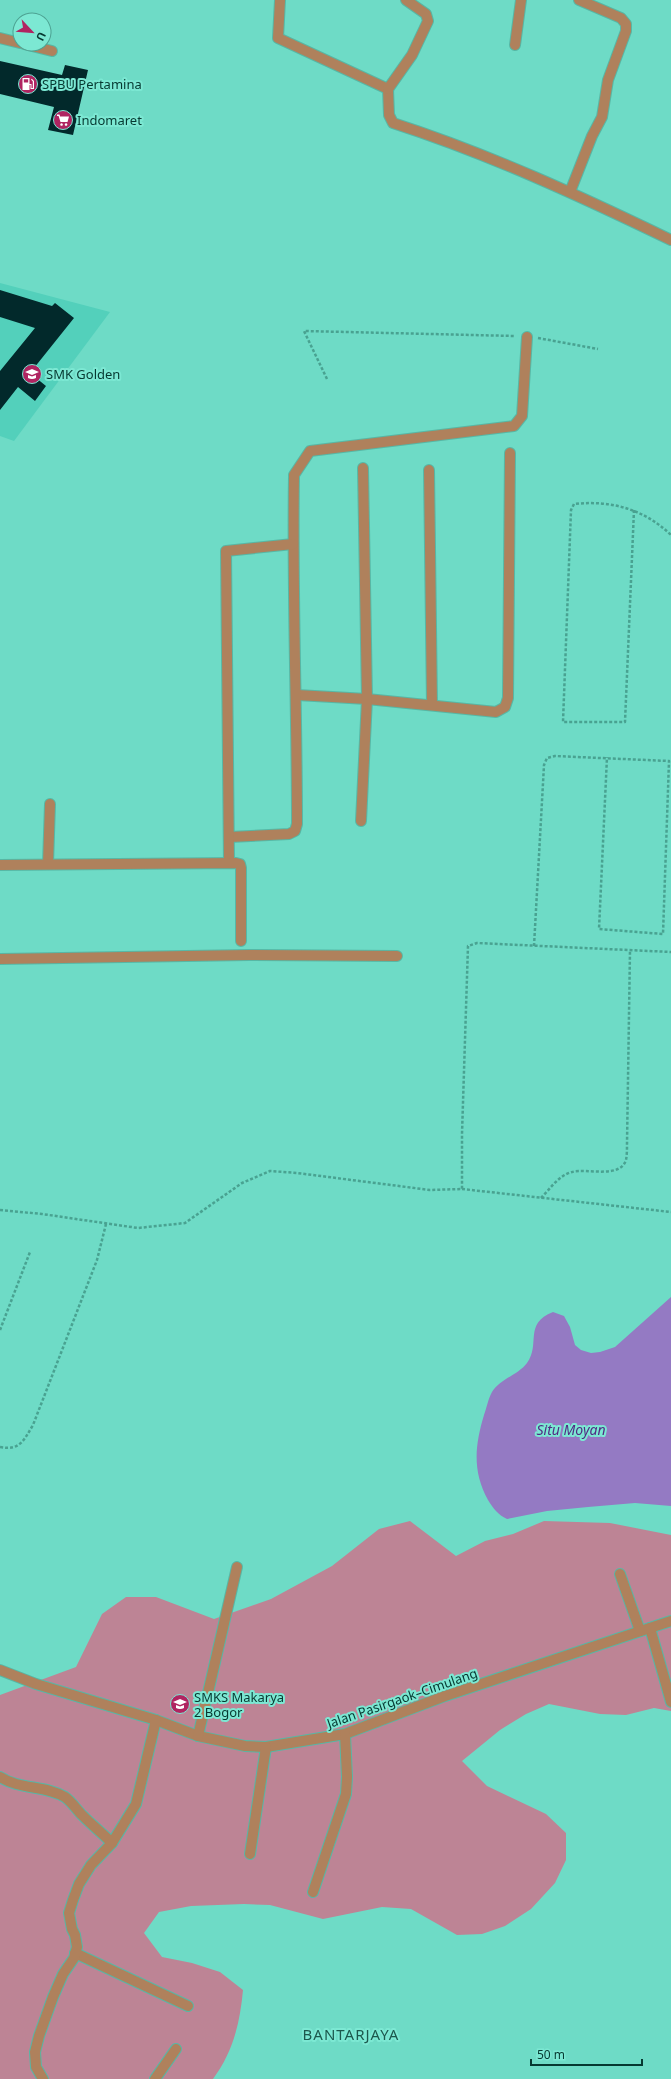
<svg xmlns="http://www.w3.org/2000/svg" width="671" height="2079" viewBox="0 0 671 2079" font-family="'Noto Sans',sans-serif">
<style>
.built{fill:#53d0bb}
.green{fill:#bd8495}
.water{fill:#947ac3}
.building{fill:#02292b}
.lines{fill:none;stroke-linecap:round;stroke-linejoin:round}
.minor-casing{stroke:#57b7a5;stroke-width:12}
.path{stroke:#49a291;stroke-width:2.5;stroke-dasharray:3 2;stroke-linecap:butt}
.minor{stroke:#af815c;stroke-width:10}
.labels{text-anchor:middle;dominant-baseline:central;stroke-width:4;stroke-linejoin:round;paint-order:stroke}
.poi-label{font-size:13px;fill:#063931;stroke:#7ce8d3;text-anchor:start}
.street-label{font-size:13px;fill:#063931;stroke:#7ce8d3}
.water-label{font-size:14px;font-style:italic;fill:#512b83;stroke:#7ce8d3}
.quarter-label{font-size:15px;letter-spacing:1px;fill:#1c584d;stroke:#7ce8d3}
</style>
<rect width="100%" height="100%" fill="#6edbc6"/>
<path class="built" d="M0,283l110,29 -96,129 -14,-5z"/>
<path class="green" d="M410,1521l46,35 29,-15 28,-7 31,-13 66,2 61,12v176l-17,-3 -28,7 -26,-1 -51,-10 -23,10 -26,16 -38,31 25,25 59,28 20,19v27l-11,23 -24,26 -26,17 -23,8 -25,1 -46,-26 -29,-2 -59,12 -53,-14 -26,-1 -53,2 -32,6 -15,21 18,24 30,6 28,9 23,18c-3,33 -10,62 -30,89h-213v-384l76,-28 26,-53 24,-17h30l58,22 57,-20 61,-33 47,-37z"/>
<path class="water" d="M671,1297v209l-36,-3 -47,4 -41,4 -40,8c-9,-4 -14,-11 -19,-19 -16,-29 -13,-55 -4,-85 3,-8 4,-16 8,-23 8,-13 26,-17 35,-29 14,-19 -4,-39 26,-51l11,4 6,11 5,18 6,5 10,3 9,-1 15,-5z"/>
<g class="building">
<path d="M0,61l62,14 3,-10 23,5 -15,65 -25,-5 6,-23 -54,-13z"/>
<path d="M0,290l52,16 3,-3 19,15 -44,55 16,13 -11,15 -17,-14 -18,23v-39l35,-43 -35,-11z"/>
</g>
<g class="lines">
<g class="minor-casing">
<g id="minor">
<path d="M280,0l-2,38 110,51 1,26 4,8c96,31 187,73 278,117"/>
<path d="M0,38l20,5"/>
<path d="M24,44l28,7"/>
<path d="M515,45l6,-45"/>
<path d="M388,89l24,-34 16,-34 -2,-7 -20,-14"/>
<path d="M570,192l22,-56 10,-19 6,-37 18,-49v-7l-5,-6 -42,-18"/>
<path d="M429,470l3,235"/>
<path d="M297,695l70,4 129,13 9,-5 3,-9 2,-245"/>
<path d="M361,821l6,-122 -4,-231"/>
<path d="M230,837l59,-3 6,-3 2,-7c0,-116 -5,-232 -3,-349l16,-24 204,-25 8,-10 5,-79"/>
<path d="M229,863l-3,-312 67,-7"/>
<path d="M48,864l2,-60"/>
<path d="M0,865l236,-2 4,1 1,4v73"/>
<path d="M0,959l249,-4 148,1"/>
<path d="M620,1574l20,57"/>
<path d="M650,1628l21,74"/>
<path d="M0,1670l36,14 120,36 42,16 47,10 21,1 79,-13 100,-38 226,-75"/>
<path d="M198,1736l39,-169"/>
<path d="M0,1777c20,13 45,8 65,20 6,4 12,13 17,18 10,10 20,18 30,28"/>
<path d="M250,1854l16,-107"/>
<path d="M313,1892l33,-98 1,-17 -2,-43"/>
<path d="M75,1953l113,53"/>
<path d="M43,2079l-7,-12 -1,-15 4,-16 14,-39 10,-23 11,-16 3,-11 -2,-12 -3,-6 -3,-16 4,-13 6,-16 12,-19 21,-22 24,-39 20,-84"/>
<path d="M155,2079l21,-30"/>
</g>
</g>
<g class="path">
<path d="M538,338l60,11"/>
<path d="M327,379l-23,-48 211,5"/>
<path d="M634,510l-9,212h-62l8,-212 3,-6c37,-4 70,5 97,31"/>
<path d="M534,946l10,-181 3,-7 8,-2 114,5 -6,173 -64,-5 8,-172"/>
<path d="M462,1189l209,23"/>
<path d="M541,1198c9,-9 18,-23 31,-26 15,-4 48,7 54,-12 1,-5 1,-11 1,-16l3,-194"/>
<path d="M0,1210l42,4 96,14 47,-5 57,-40 28,-12 27,2 133,17 32,-1v-55l6,-188 9,-3 194,9"/>
<path d="M0,1330l30,-78"/>
<path d="M0,1447c20,4 24,-7 33,-22l64,-165 9,-36"/>
</g>
<use href="#minor" class="minor"/>
</g>
<defs>
<g id="fuel-disc" transform="scale(1)"><circle r="9.5" fill="#b02461" stroke="#7ce8d3"/><path d="M-5.5-6h7V0h2V4h1.3V-2.5L3-4.5l.8-.8L6-3V5H2.5V1h-1V6h-7ZM-4.2-4.7v3.2H.2V-4.7Z" fill="#fff"/></g>
<g id="supermarket-disc" transform="scale(1)"><circle r="9.5" fill="#b02461" stroke="#7ce8d3"/><path d="M-6-5.5h2.5l.6 2H6L4.5 2H-2.5L-4.4-4H-6ZM-1.5 3.2a1.3 1.3 0 1 0 .1 0ZM3 3.2a1.3 1.3 0 1 0 .1 0Z" fill="#fff"/></g>
<g id="school-disc" transform="scale(1)"><circle r="9.5" fill="#b02461" stroke="#7ce8d3"/><path d="M0-5L7-2L0 1L-7-2ZM-4 1L0 2.5L4 1V4Q0 6-4 4Z" fill="#fff"/></g>
</defs>
<g fill-rule="evenodd">
<use href="#fuel-disc" x="28" y="84"/>
<use href="#supermarket-disc" x="63" y="120"/>
<use href="#school-disc" x="32" y="374"/>
<use href="#school-disc" x="180" y="1704"/>
</g>
<g class="labels">
<g class="poi-label">
<text x="42" y="84">SPBU Pertamina</text>
<text x="77" y="120">Indomaret</text>
<text x="46" y="374">SMK Golden</text>
<text x="194" y="1697">SMKS Makarya<tspan x="194" dy="15">2 Bogor</tspan></text>
</g>
<g class="street-label">
<text transform="translate(402 1698) rotate(-19)">Jalan Pasirgaok–Cimulang</text>
</g>
<g class="water-label">
<text x="571" y="1429">Situ Moyan</text>
</g>
<g class="quarter-label">
<text x="351" y="2034">BANTARJAYA</text>
</g>
</g>
<g transform="translate(32 32) rotate(116)"><circle r="19" fill="#7ce8d3" stroke="#4da292"/>
<path d="M0-3L7 15L0 10L-7 15Z" fill="#b02461"/>
<text y="-6" font-size="11" font-weight="bold" text-anchor="middle" fill="#063931">U</text>
</g>
<path d="M531 2059v6h111v-6" fill="none" stroke="#063931" stroke-width="2"/>
<text x="537" y="2059" font-size="12" fill="#063931" stroke="#7ce8d3" stroke-width="3" paint-order="stroke">50 m</text>
</svg>
